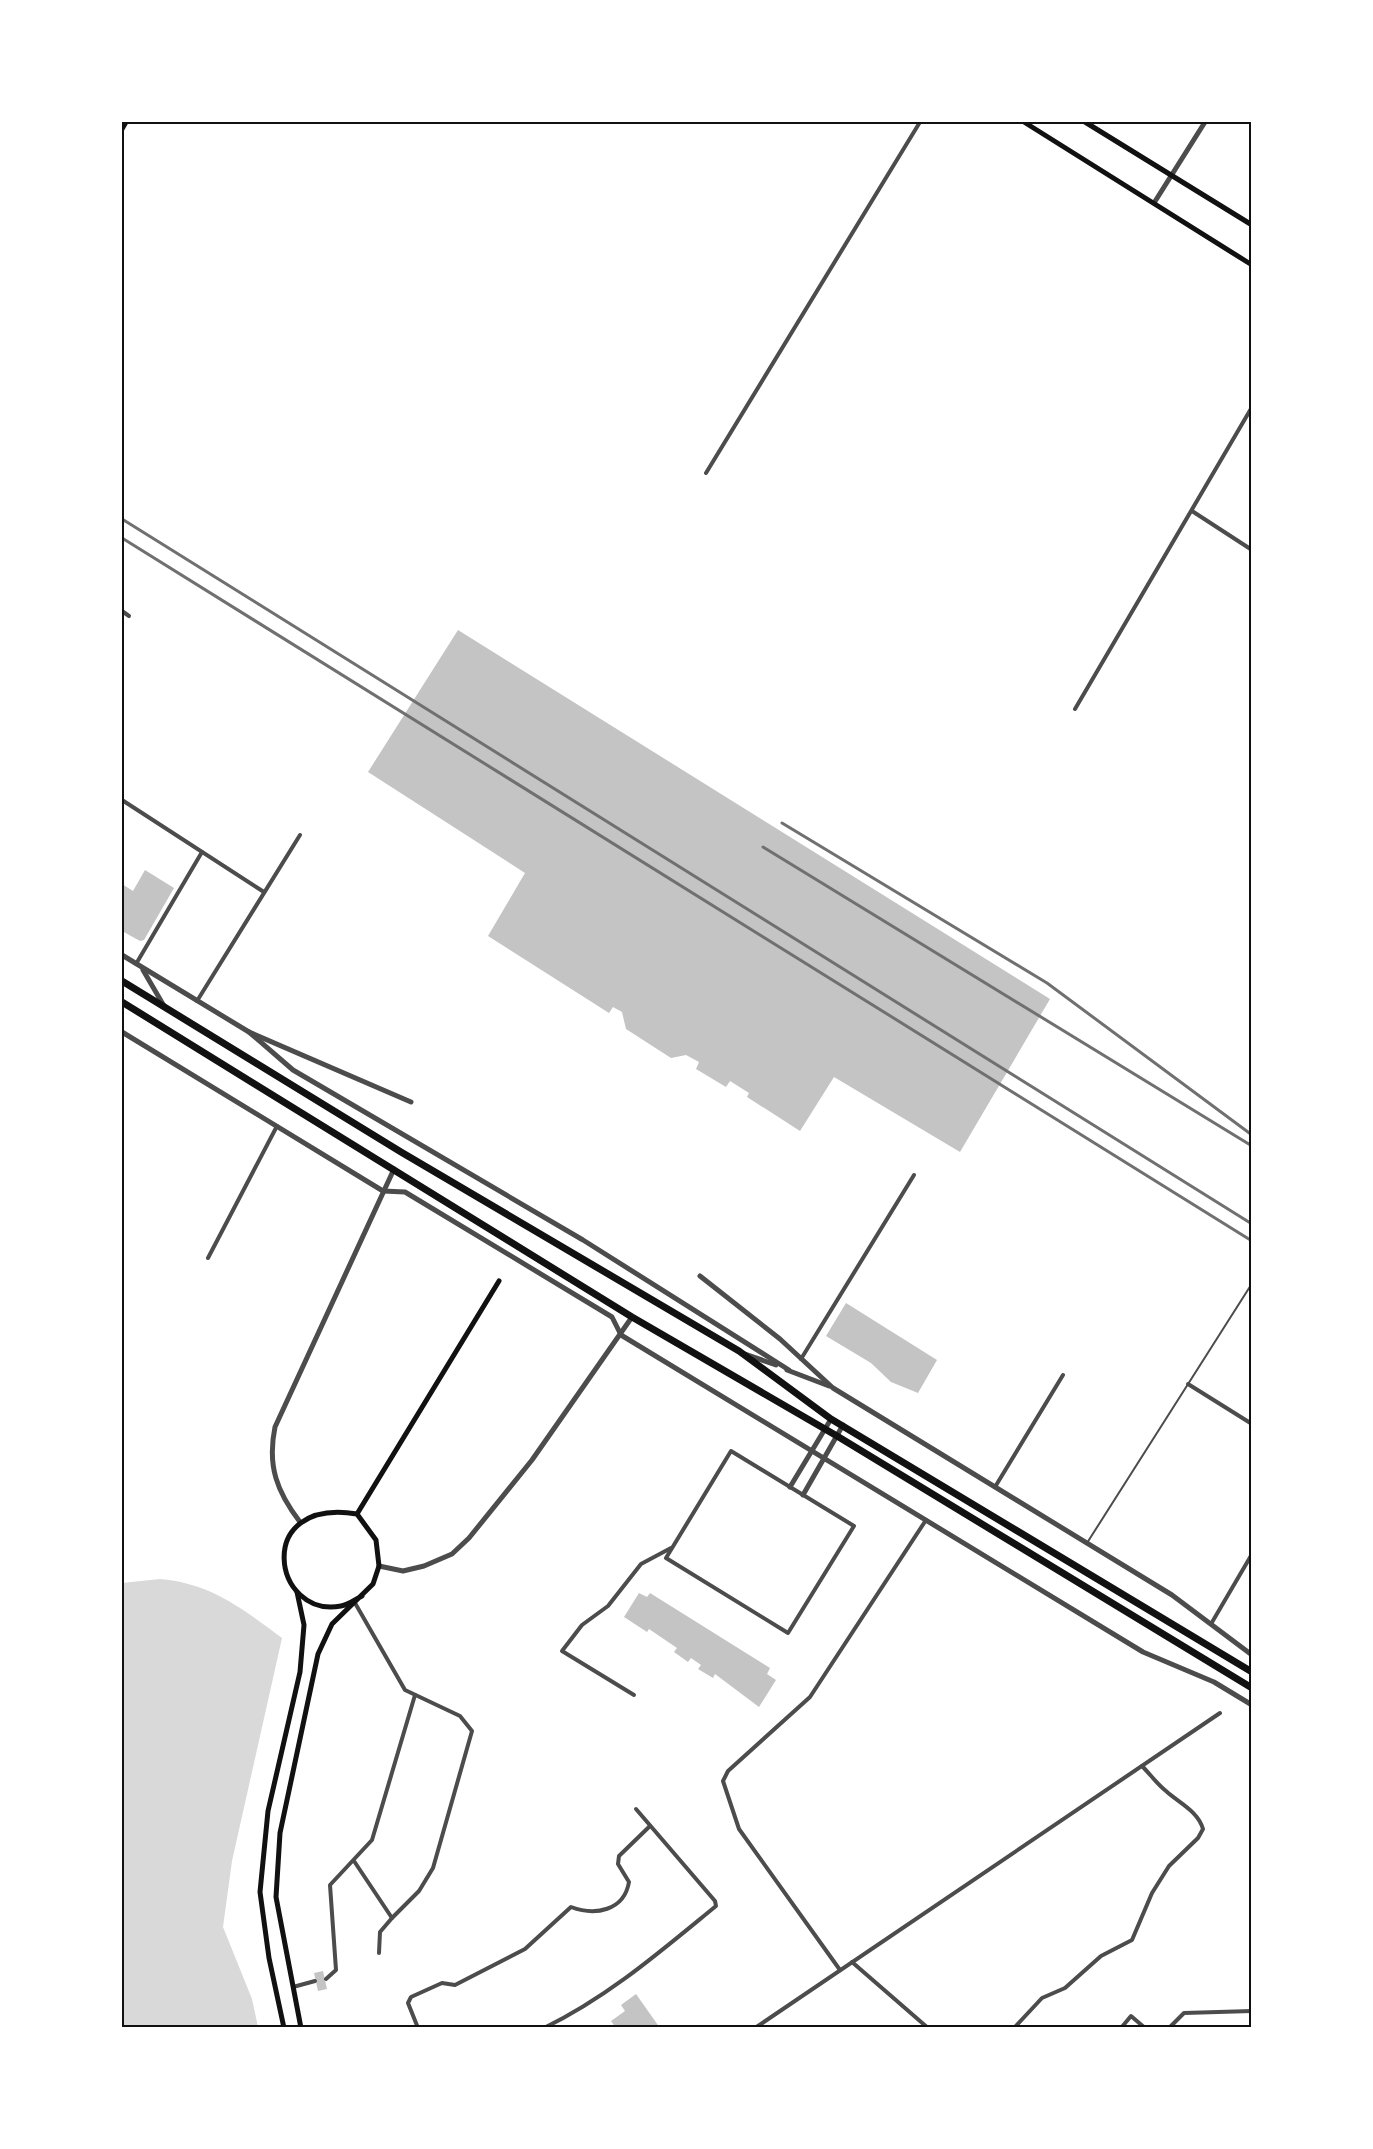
<svg xmlns="http://www.w3.org/2000/svg" width="1373" height="2149" viewBox="0 0 1373 2149" font-family="'Open Sans',sans-serif">
<style>
.water{fill:#d9d9d9}
.building{fill:#c4c4c4}
.lines{fill:none;stroke-linecap:round;stroke-linejoin:round}
.service{stroke:#4c4c4c;stroke-width:2}
.minor{stroke:#4c4c4c;stroke-width:4}
.tertiary{stroke:#4c4c4c;stroke-width:5}
.secondary{stroke:#111;stroke-width:5}
.trunk{stroke:#111;stroke-width:7}
.rail{stroke:#707070;stroke-width:3}
.neatline{fill:none;stroke:#111;stroke-width:2}
</style>
<rect width="100%" height="100%" fill="#fff"/>
<path class="water" d="M160,1579c50,4 83,30 122,59l-50,223 -9,66 29,72 6,28h-136v-444z"/>
<g class="building">
<path d="M458,630l592,369 -90,153 -126,-75 -34,54 -53,-34 2,-4 -19,-12 -4,6 -30,-18 3,-7 -13,-7 -15,3 -45,-29 -4,-17 -9,-5 -4,6 -121,-77 37,-63 -157,-101z"/>
<path d="M145,870l29,18 -30,52 -4,1 -18,-10v-47l11,7z"/>
<path d="M846,1303l91,57 -19,33 -27,-11 -20,-19 -45,-27z"/>
<path d="M639,1593l8,4 3,-4 120,75 -3,6 9,6 -17,27 -44,-33 -2,4 -15,-9 3,-4 -10,-7 -3,4 -14,-10 3,-4 -28,-19 -2,3 -23,-15z"/>
<path d="M323,1971l4,18 -9,2 -4,-18z"/>
<path d="M636,1994l24,34h-44l-5,-7 14,-10 -4,-6z"/>
</g>
<g class="lines">
<path class="service" d="M1087,1543l164,-258"/>
<g class="minor">
<path d="M706,473l214,-351"/>
<path d="M1192,511l60,39"/>
<path d="M122,611l7,5"/>
<path d="M1075,709l177,-302"/>
<path d="M122,800l142,92"/>
<path d="M136,964l66,-112"/>
<path d="M197,1001l103,-166"/>
<path d="M208,1258l69,-132"/>
<path d="M801,1359l113,-184"/>
<path d="M1188,1384l64,40"/>
<path d="M731,1451l123,75 -66,107 -122,-75z"/>
<path d="M995,1487l68,-112"/>
<path d="M1211,1624l41,-70"/>
<path d="M634,1695l-72,-44 20,-26 26,-19 33,-42 30,-16"/>
<path d="M354,1861l38,57 27,-27 14,-23 39,-137 -12,-15 -55,-26 -50,-87"/>
<path d="M379,1953l1,-21 12,-14"/>
<path d="M852,1962l76,66"/>
<path d="M840,1970l-101,-141 -16,-48 5,-10 82,-74 116,-177"/>
<path d="M326,1979l10,-9 -6,-85 42,-45 43,-145"/>
<path d="M293,1987l22,-6"/>
<path d="M418,2028l-10,-25 3,-6 31,-14 13,2 70,-36 46,-42c24,9 53,4 58,-25l-11,-18 1,-8 31,-30"/>
<path d="M544,2028c64,-31 117,-77 172,-122l-1,-5 -79,-92"/>
<path d="M755,2028l465,-315"/>
<path d="M1014,2028l28,-30 23,-10 36,-32 31,-16 20,-47 17,-27 29,-28 5,-9c-5,-18 -24,-26 -37,-38 -9,-7 -16,-17 -24,-25"/>
<path d="M1121,2028l10,-12 14,12"/>
<path d="M1169,2028l15,-15 68,-2"/>
</g>
<g class="tertiary">
<path d="M1154,203l51,-81"/>
<path d="M122,955l127,77 162,70"/>
<path d="M143,970l21,36"/>
<path d="M122,1032l261,159 22,1 207,125 9,18 522,317 71,30 38,23"/>
<path d="M249,1032l44,38 290,170 206,130"/>
<path d="M700,1276l80,63 53,49 339,207 80,60"/>
<path d="M745,1354l31,11"/>
<path d="M787,1370l42,16"/>
<path d="M790,1487l41,-68"/>
<path d="M803,1495l40,-70"/>
<path d="M300,1522c-23,-30 -33,-56 -25,-95l119,-258"/>
<path d="M379,1566l24,5 21,-5 28,-12 17,-16 63,-78 100,-143"/>
</g>
<g class="secondary">
<path d="M1024,122l228,143"/>
<path d="M1085,122l167,103"/>
<path d="M122,129l4,-7"/>
<path d="M357,1514l142,-233"/>
<path d="M284,2028l-15,-70 -9,-66 8,-81 32,-139 4,-47 -7,-33"/>
<path d="M301,2028l-25,-131 4,-64 38,-179 14,-30 41,-40 6,-18 -3,-26 -19,-26c-105,-17 -84,105 -16,92 7,-1 15,-7 21,-10"/>
</g>
<g class="trunk">
<path d="M122,981l279,171 338,199 92,68 421,253"/>
<path d="M122,1002l510,315 205,119 415,252"/>
</g>
<g class="rail">
<path d="M122,519l1130,705"/>
<path d="M122,538l1130,703"/>
<path d="M782,823l265,160 205,152"/>
<path d="M763,847l489,299"/>
</g>
</g>
<rect width="1373" height="2149" fill="none" stroke="#ffffff" stroke-width="246"/>
<rect x="123" y="123" width="1127" height="1903" class="neatline"/>
</svg>
